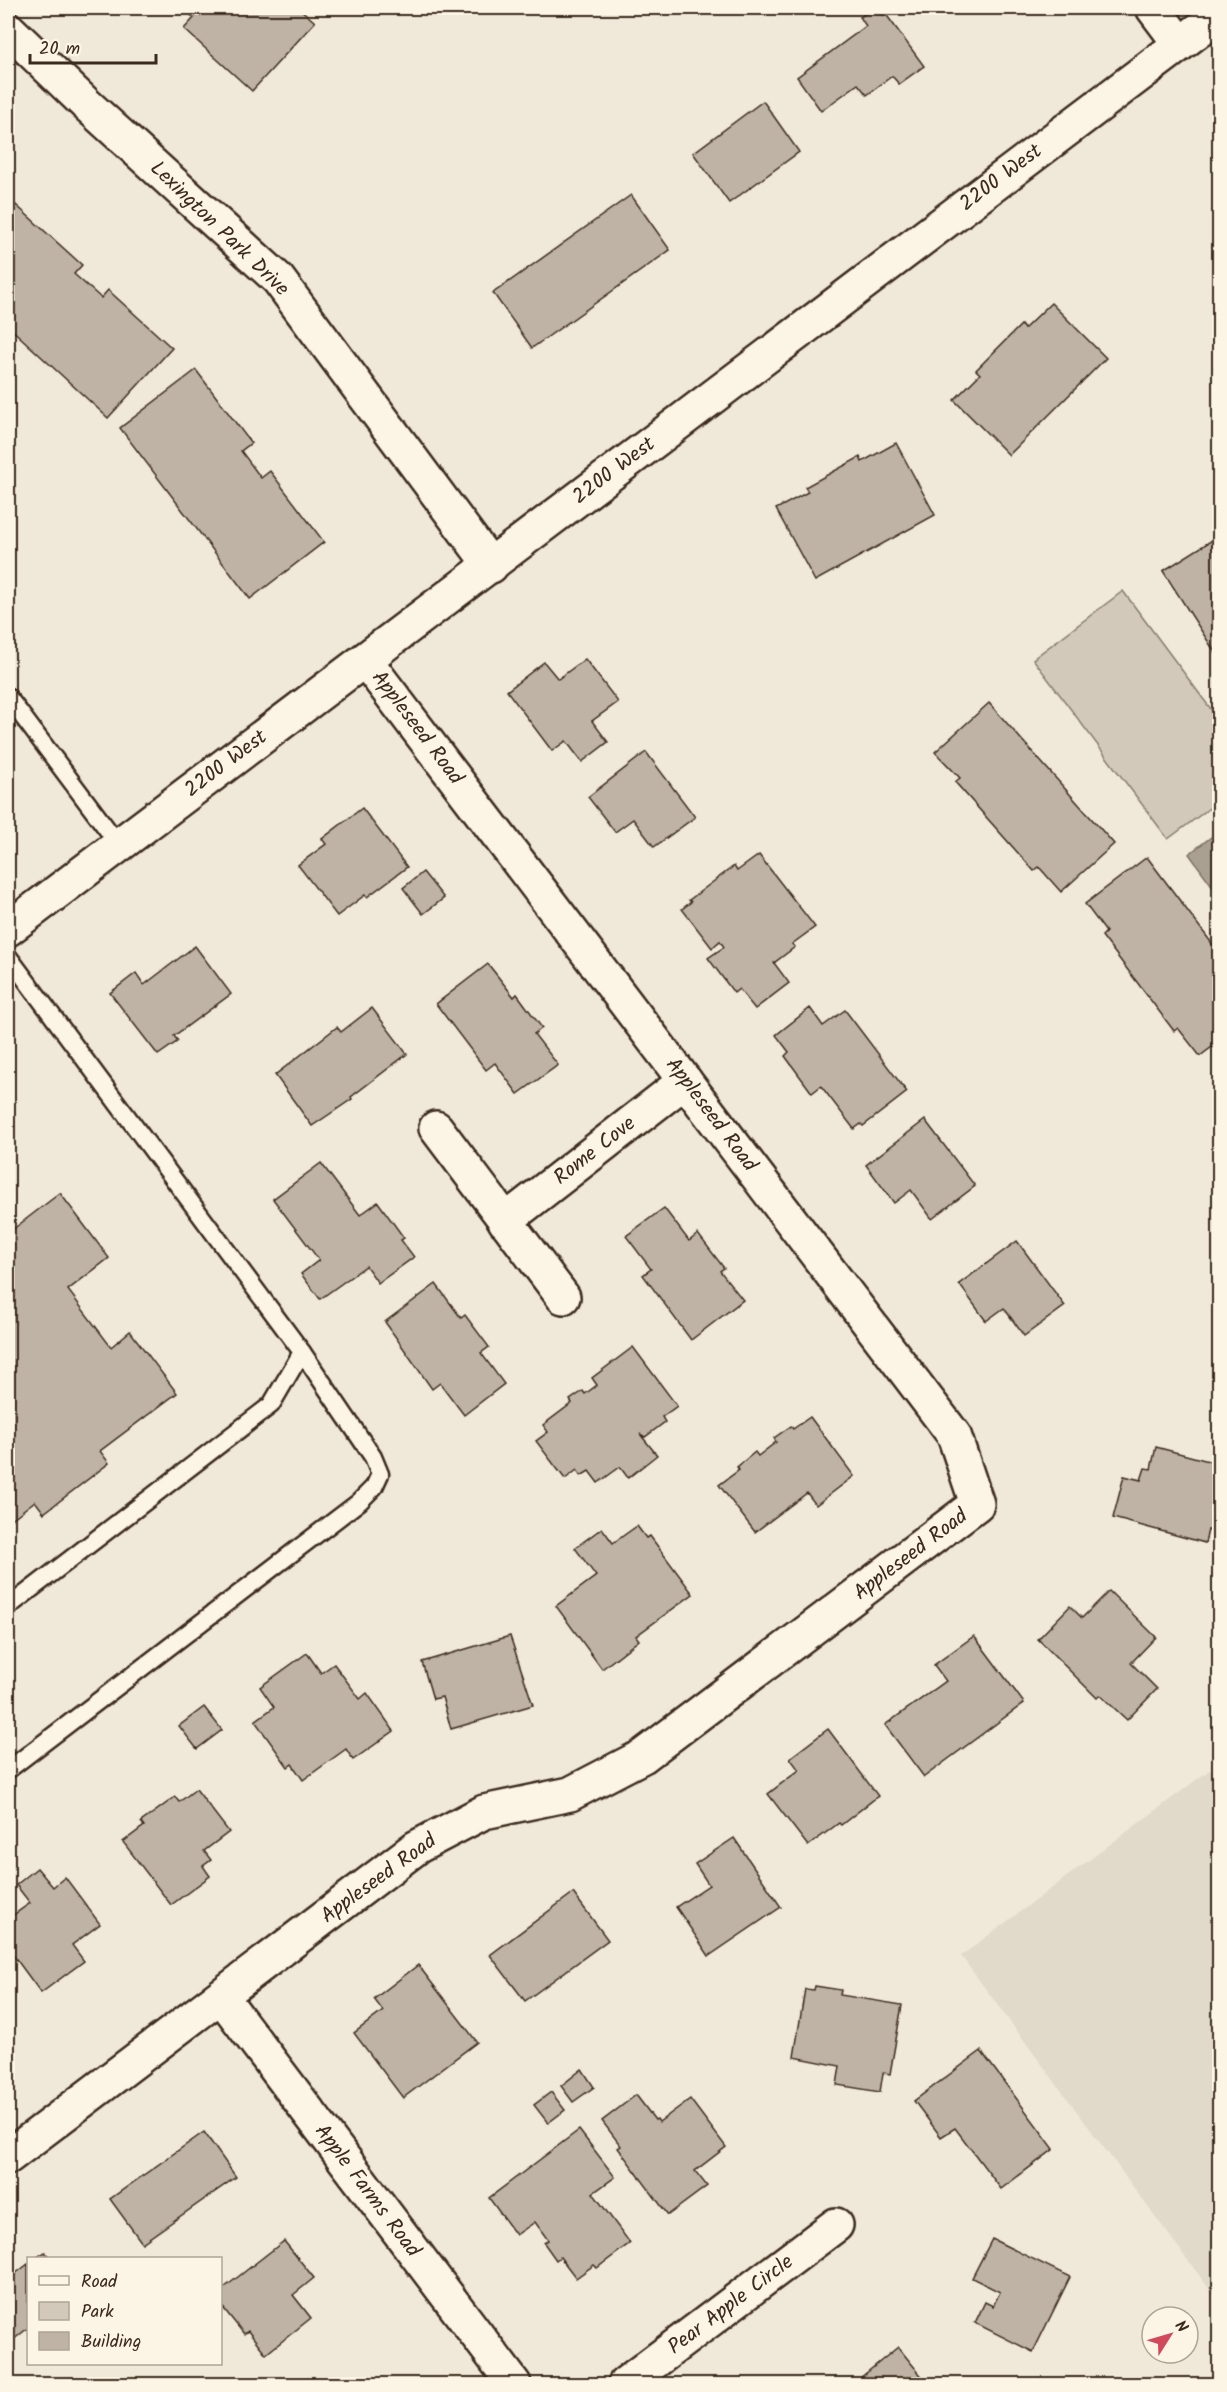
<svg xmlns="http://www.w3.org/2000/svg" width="1227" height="2392" viewBox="0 0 1227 2392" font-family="Kalam,sans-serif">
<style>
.built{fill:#e1d9c9}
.green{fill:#d2c9ba;stroke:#867a6c;stroke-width:1.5}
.water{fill:#aaa091;stroke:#7e7163;stroke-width:1.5}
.building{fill:#beb3a4;stroke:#3b2a1e;stroke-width:1.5}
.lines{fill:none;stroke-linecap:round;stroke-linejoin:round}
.lane-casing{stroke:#3b2a1e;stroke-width:21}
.street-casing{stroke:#3b2a1e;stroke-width:38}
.secondary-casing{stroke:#3b2a1e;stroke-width:38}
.lane{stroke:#fcf5e5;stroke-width:16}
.street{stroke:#fcf5e5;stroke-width:33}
.secondary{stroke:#fcf5e5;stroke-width:33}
.labels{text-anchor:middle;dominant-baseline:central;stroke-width:4.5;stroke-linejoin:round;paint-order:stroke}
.street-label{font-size:21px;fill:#3b2a1e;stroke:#fcf5e5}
</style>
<rect width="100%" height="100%" fill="#f0e9d9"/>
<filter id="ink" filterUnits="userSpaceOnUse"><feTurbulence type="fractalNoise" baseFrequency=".0167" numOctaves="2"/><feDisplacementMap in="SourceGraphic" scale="12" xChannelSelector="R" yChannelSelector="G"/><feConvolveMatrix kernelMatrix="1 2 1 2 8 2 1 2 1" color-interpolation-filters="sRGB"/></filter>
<g filter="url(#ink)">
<path class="built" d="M1219,1763v539l-258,-346z"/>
<path class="green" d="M1123,591l96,129v81l-51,38 -135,-180z"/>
<path class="water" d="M1219,831v51l-6,5 -24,-33z"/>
<g class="building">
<path d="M183,8h116l16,14 -63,69 -68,-62 10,-11z"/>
<path d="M874,8h4l5,7 2,-2 39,53 -25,18 -7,-8 -25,19 -9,-11 -37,27 -24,-34 69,-51 -6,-9z"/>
<path d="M763,101l36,51 -70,51 -36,-50z"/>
<path d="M631,195l39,55 -138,98 -39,-55z"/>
<path d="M16,205l66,60 -8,9 27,24 7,-8 64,58 -64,70 -100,-92v-111z"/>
<path d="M1051,303l55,55 -97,97 -55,-55 26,-26 -4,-4 45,-45 3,4z"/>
<path d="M196,370l55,73 -10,8 20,27 9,-7 54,71 -74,57 -130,-171z"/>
<path d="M896,443l39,72 -120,66 -39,-72 32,-17 -3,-5 55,-30 2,5z"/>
<path d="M1220,535v125l-57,-89z"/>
<path d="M585,659l33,43 -26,19 16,21 -26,20 -16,-21 -14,10 -45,-60 37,-29 14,17z"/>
<path d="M989,703l125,141 -53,48 -22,-25 -5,4 -79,-89 5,-4 -25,-26z"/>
<path d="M646,752l49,65 -41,30 -21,-28 -18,13 -27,-35z"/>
<path d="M362,808l45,59 -40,30 -2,-2 -28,21 -39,-51 28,-21 -4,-5z"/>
<path d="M759,855l56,72 -23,17 3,3 -21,16 15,20 -34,26 -16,-20 -5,4 -26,-35 16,-11 -4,-6 -8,7 -30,-39 9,-7 -2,-2 45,-34 3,5z"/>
<path d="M1147,857l73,97v87l-20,15 -22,-28 -4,3 -72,-95 4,-4 -21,-28z"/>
<path d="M423,872l21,26 -21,16 -20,-26z"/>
<path d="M195,946l36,48 -57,42 4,5 -20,14 -48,-62 26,-20 8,12z"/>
<path d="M488,964l26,33 3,-3 25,34 -8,6 24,31 -40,29 -23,-31 -9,7 -50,-66z"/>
<path d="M372,1008l35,46 -56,43 1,2 -40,27 -37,-51 62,-48 4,5z"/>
<path d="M810,1008l13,18 22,-16 62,82 -44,34 -2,-2 -7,5 -33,-43 -9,7 -27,-37 4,-4 -13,-17z"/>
<path d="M925,1120l50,66 -43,33 -21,-29 -17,13 -28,-38z"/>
<path d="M321,1163l39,52 18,-13 26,36 -3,2 13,17 -36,26 -12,-17 -46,33 -19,-25 18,-14 -46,-61z"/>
<path d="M60,1193l49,65 -41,32 43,57 19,-16 47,62 -77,58 9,12 -65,50 -9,-12 -27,21v-289z"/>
<path d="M664,1208l25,33 9,-7 26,34 -4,3 23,29 -52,40 -48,-65 8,-6 -25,-33z"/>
<path d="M1017,1241l48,65 -41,30 -20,-28 -18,13 -27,-37z"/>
<path d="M436,1284l25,34 4,-3 24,32 -8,6 23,31 -40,31 -24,-32 -8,6 -47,-67z"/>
<path d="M633,1347l44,59 -15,11 3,5 -20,15 -5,-3 17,21 -29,23 -8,-11 -22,16 -9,-12 -8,5 -4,-6 -12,9 -29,-38 12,-9 -5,-7 29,-22 -2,-3 13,-9 2,3 12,-9 -5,-7z"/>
<path d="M810,1417l44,59 -38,29 -9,-12 -52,39 -36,-47 20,-15 -2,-3 18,-15 3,4 18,-14 -2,-4 17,-12 2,3z"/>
<path d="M1156,1447l64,17v69l-12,-3 -3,13 -92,-25 11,-42 17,4 4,-12 6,1z"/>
<path d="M637,1526l9,12 4,-2 43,58 -57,42 3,4 -37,29 -46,-63 40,-30 -21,-28 27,-20 11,15z"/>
<path d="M1109,1591l47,46 -25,26 26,26 -30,31 -27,-25 -3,3 -59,-59 32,-33 12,12z"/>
<path d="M510,1636l23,69 -82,24 -9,-32 -9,2 -11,-37z"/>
<path d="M974,1636l50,67 -100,74 -39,-52 61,-44 -12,-16z"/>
<path d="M307,1653l14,20 13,-9 26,35 7,-6 27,38 -41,29 -7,-11 -43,31 -11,-16 -4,3 -33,-46 19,-14 -14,-20z"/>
<path d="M204,1707l18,23 -25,19 -18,-23z"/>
<path d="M828,1729l50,67 -37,29 -2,-2 -31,23 -40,-52 31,-24 -9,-12z"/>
<path d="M196,1789l33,43 -25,19 7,9 -8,6 7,10 -39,29 -48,-63 21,-16 -3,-4 34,-25 4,5z"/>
<path d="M734,1838l47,69 -72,49 -33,-49 33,-22 -14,-21z"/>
<path d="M37,1868l16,19 12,-10 35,47 -28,21 12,16 -43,32 -33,-45v-29l22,-16 -14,-18z"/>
<path d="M573,1893l35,47 -83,61 -35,-46z"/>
<path d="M418,1965l59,77 -74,56 -49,-65 29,-22 -9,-12z"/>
<path d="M815,1986l26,4 -1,5 62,10 -12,69 -7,-1 -3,19 -43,-7 3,-19 -46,-9 11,-68 9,1z"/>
<path d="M981,2051l73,98 -53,40 -46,-61 -14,9 -27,-36z"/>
<path d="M582,2069l12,18 -21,15 -12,-16z"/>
<path d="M551,2092l14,18 -17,13 -14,-18z"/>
<path d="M636,2095l19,25 2,-1 2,3 31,-23 36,48 -31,24 12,15 -39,29 -50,-67 3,-2 -19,-25z"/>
<path d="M579,2130l36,47 -22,16 37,50 -33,25 -3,-3 -18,13 -16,-21 -4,3 -12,-17 4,-3 -13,-18 -19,13 -27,-37z"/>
<path d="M204,2132l32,45 -94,66 -32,-44z"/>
<path d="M992,2239l78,38 -37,75 -58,-29 10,-21 8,4 7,-14 -28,-14z"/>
<path d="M284,2241l30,37 -21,17 18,23 -45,36 -18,-23 -4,3 -24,-30v-13z"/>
<path d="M45,2252l5,6h-14z"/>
<path d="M28,2264v64l-20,16v-72l3,5z"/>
<path d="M898,2347l30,37h-63l-5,-6z"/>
<path d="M364,2376l7,8h-17z"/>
</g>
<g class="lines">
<g class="lane-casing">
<g id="lane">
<path d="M8,697l111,148"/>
<path d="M8,956l294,396 -31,53 -263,202"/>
<path d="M8,1770l351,-268 15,-15 6,-13 -7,-17 -71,-105"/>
</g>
</g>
<g class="street-casing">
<g id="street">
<path d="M1153,8l27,36"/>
<path d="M8,29l78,75 192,175 213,287"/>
<path d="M436,1128l127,169"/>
<path d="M505,1221l180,-140"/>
<path d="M221,1996l293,388"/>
<path d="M8,2157l409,-310 67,-35 86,-18 73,-38 334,-252 -23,-69 -589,-775"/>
<path d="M625,2384l211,-159"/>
</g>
</g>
<g class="secondary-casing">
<path id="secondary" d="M8,929l1212,-915"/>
</g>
<use href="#lane" class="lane"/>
<use href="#street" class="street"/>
<use href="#secondary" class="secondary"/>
</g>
</g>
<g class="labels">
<g class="street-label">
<text transform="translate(1001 178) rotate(-37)">2200 West</text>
<text transform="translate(219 229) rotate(44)">Lexington Park Drive</text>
<text transform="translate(614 471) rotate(-37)">2200 West</text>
<text transform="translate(417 728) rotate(53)">Appleseed Road</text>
<text transform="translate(226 764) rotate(-37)">2200 West</text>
<text transform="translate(711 1115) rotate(53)">Appleseed Road</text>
<text transform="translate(595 1151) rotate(-38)">Rome Cove</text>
<text transform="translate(911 1555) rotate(-37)">Appleseed Road</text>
<text transform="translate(379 1879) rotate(-36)">Appleseed Road</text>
<text transform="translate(367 2191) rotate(53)">Apple Farms Road</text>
<text transform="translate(731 2305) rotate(-37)">Pear Apple Circle</text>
</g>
</g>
<rect width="1227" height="2392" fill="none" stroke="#fcf5e5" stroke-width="30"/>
<rect x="15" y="15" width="1197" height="2362" fill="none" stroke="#3b2a1e" stroke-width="2" filter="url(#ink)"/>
<rect x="27" y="2257" width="195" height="108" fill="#fcf5e5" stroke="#afa495" stroke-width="1.5"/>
<rect x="39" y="2276" width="30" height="9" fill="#fcf5e5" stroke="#afa495" stroke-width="1.5"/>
<text x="81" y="2287" font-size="18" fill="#3b2a1e">Road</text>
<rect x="39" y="2302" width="30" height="18" fill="#d2c9ba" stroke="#afa495" stroke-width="1.5"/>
<text x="81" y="2317" font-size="18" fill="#3b2a1e">Park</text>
<rect x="39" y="2332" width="30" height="18" fill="#beb3a4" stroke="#afa495" stroke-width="1.5"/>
<text x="81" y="2347" font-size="18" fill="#3b2a1e">Building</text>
<g transform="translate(1170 2335) rotate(53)"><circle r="28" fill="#fcf5e5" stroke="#afa495" stroke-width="1.5"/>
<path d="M0-4.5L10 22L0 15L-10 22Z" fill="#d1495b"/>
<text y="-9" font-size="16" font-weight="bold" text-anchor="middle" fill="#3b2a1e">N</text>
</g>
<path d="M30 54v9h126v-9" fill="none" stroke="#3b2a1e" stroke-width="3"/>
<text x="39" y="54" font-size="18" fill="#3b2a1e" stroke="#fcf5e5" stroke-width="4.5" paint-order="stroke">20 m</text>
</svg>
